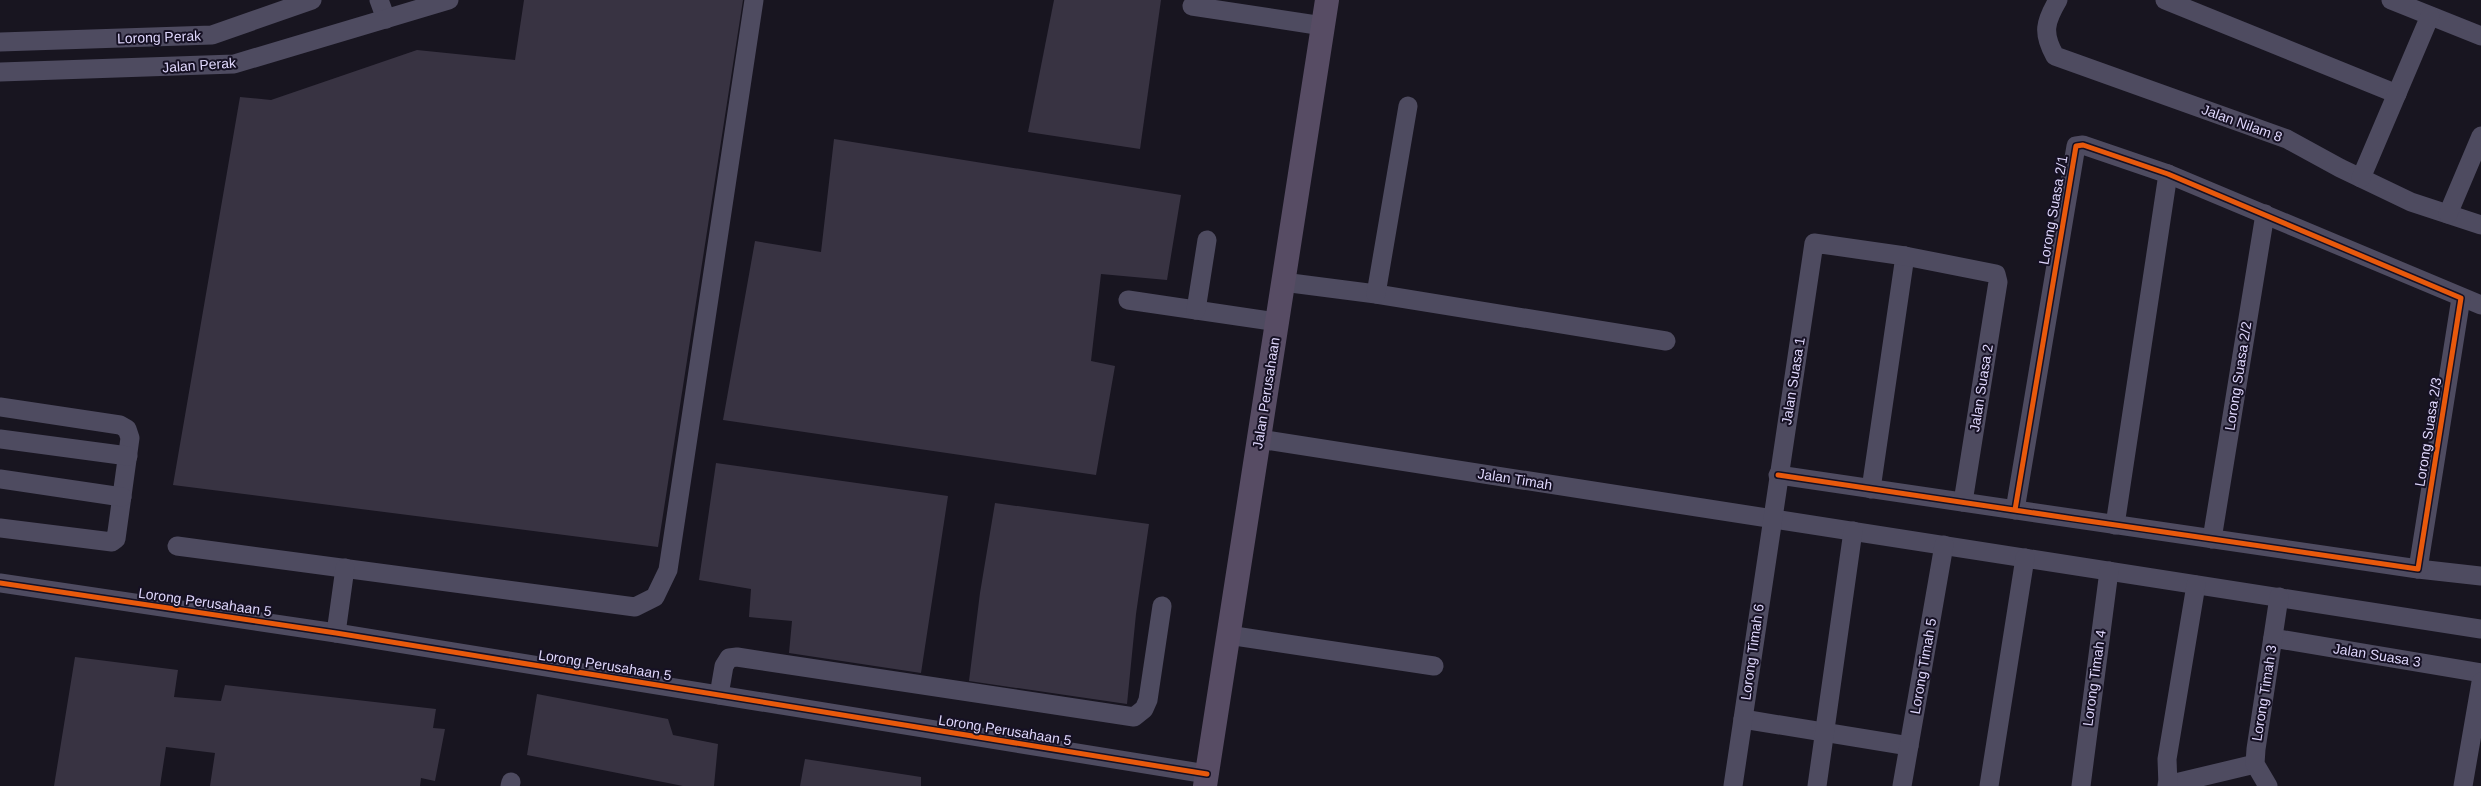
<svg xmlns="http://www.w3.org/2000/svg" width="2481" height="786" viewBox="0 0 2481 786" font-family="Helvetica,sans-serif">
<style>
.building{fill:#383342}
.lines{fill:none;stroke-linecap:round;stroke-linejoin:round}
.minor{stroke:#4e4b60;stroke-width:19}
.major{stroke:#574c64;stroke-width:24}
.cycleway-casing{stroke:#161124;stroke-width:8}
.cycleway{stroke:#e8590c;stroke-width:5}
.labels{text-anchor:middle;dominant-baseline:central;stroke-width:4;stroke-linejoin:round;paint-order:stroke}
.street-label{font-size:14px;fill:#dfd7fc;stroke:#161124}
</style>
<rect width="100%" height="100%" fill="#181520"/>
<g class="building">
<path d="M524,0h219l-85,547 -485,-62 67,-388 31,3 146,-50 98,10z"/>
<path d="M1054,0h107l-21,149 -112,-17z"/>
<path d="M834,139l347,56 -14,85 -66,-6 -10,87 24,5 -19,109 -373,-55 32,-179 66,11z"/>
<path d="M716,463l232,33 -27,177 -132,-20 3,-32 -43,-4 2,-28 -52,-9z"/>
<path d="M995,503l154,21 -13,90 -9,90 -158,-23 11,-88z"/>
<path d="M75,657l103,13 -4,27 47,4 4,-16 211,24 -3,19 12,1 -10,52 -14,-3 -1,8h-210l5,-33 -49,-6 -6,39h-106z"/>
<path d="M537,694l131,25 5,16 45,9 -4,42h-31l-156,-31z"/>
<path d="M805,759l116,18v9h-121z"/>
</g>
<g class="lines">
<g class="minor">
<path d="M379,0l7,19"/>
<path d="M2058,0c-13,22 -16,33 -3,56l232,83 53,29 71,34 70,23"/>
<path d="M2165,0l232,94"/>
<path d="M2391,0l90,36"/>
<path d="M1192,6l131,20"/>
<path d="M0,42l212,-7 100,-35"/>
<path d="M0,72l234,-8 215,-64"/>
<path d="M2361,178l69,-162"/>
<path d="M2448,214l33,-78"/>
<path d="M1283,282l93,12 290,47"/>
<path d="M1376,294l32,-188"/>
<path d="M1128,300l149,22"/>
<path d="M1196,310l11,-70"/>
<path d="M0,407l120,18 7,4 3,9 -14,101 -4,3 -112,-14"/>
<path d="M0,439l128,17"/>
<path d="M1259,439l1222,190"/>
<path d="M1778,475l640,94 63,7"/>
<path d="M0,479l122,18"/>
<path d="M1871,489l34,-233"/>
<path d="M2015,510l61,-364 7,-1 85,29 313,131"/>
<path d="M2115,525l53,-351"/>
<path d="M2212,539l53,-325"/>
<path d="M177,546l458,61 20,-10 13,-27 86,-570"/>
<path d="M2418,569l43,-271"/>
<path d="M0,583l336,50 871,141"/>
<path d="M336,633l9,-65"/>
<path d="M1228,635l206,31"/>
<path d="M2273,638l208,35"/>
<path d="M719,695l5,-29 5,-8 8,-1 397,60 10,-8 4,-9 14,-94"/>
<path d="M1743,719l166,27"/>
<path d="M2167,785l88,-21"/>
<path d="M510,786l1,-4"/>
<path d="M1733,786l81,-543 91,13 91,18 2,8 -35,220"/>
<path d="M1817,786l36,-255"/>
<path d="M1902,786l42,-241"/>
<path d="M1989,786l36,-228"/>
<path d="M2081,786l28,-215"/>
<path d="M2168,786l-1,-27 29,-174"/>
<path d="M2268,786l-13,-22 1,-15 23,-152"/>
<path d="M2463,786l18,-104"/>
</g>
<path class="major" d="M1205,786l122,-786"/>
<g class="cycleway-casing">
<g id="cycleway">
<path d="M1778,475c213,32 427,63 640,94l43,-271 -293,-124 -85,-29 -7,1 -61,364"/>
<path d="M0,583l336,50 871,141"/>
</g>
</g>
<use href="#cycleway" class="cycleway"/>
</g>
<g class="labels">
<g class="street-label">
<text transform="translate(159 37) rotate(-2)">Lorong Perak</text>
<text transform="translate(199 65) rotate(-4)">Jalan Perak</text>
<text transform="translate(2242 123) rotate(20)">Jalan Nilam 8</text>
<text transform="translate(2053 210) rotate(-80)">Lorong Suasa 2/1</text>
<text transform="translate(2238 376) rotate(-81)">Lorong Suasa 2/2</text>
<text transform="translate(1793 381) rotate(-81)">Jalan Suasa 1</text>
<text transform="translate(1981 388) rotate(-81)">Jalan Suasa 2</text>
<text transform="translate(1266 393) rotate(-81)">Jalan Perusahaan</text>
<text transform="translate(2428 432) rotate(-81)">Lorong Suasa 2/3</text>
<text transform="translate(1515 479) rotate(9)">Jalan Timah</text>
<text transform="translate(205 602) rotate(8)">Lorong Perusahaan 5</text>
<text transform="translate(1752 652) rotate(-82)">Lorong Timah 6</text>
<text transform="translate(2377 655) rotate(9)">Jalan Suasa 3</text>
<text transform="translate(605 665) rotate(9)">Lorong Perusahaan 5</text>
<text transform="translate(1923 666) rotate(-80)">Lorong Timah 5</text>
<text transform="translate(2094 678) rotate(-82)">Lorong Timah 4</text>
<text transform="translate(2264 693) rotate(-81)">Lorong Timah 3</text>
<text transform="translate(1005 730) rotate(9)">Lorong Perusahaan 5</text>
</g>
</g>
</svg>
